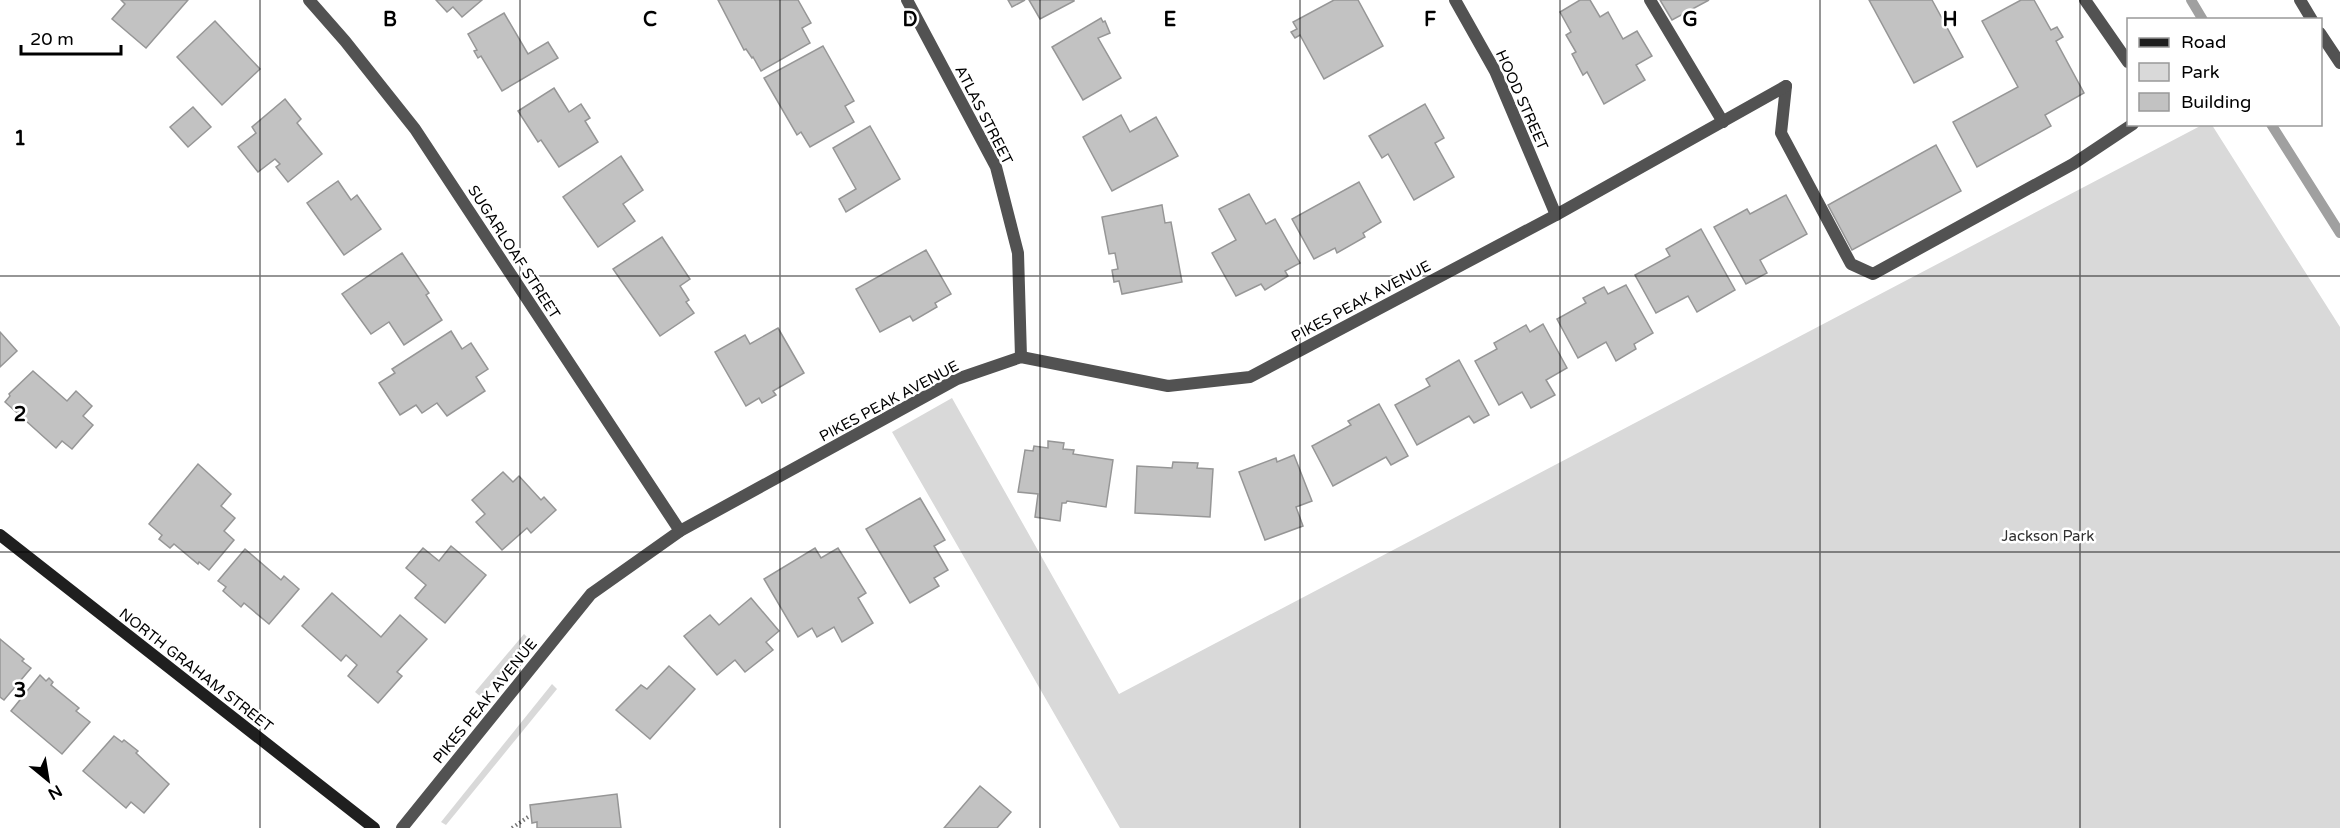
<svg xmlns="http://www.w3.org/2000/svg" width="2340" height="828" viewBox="0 0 2340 828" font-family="'Varela Round',sans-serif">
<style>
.green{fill:#d9d9d9}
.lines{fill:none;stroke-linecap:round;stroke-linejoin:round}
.stream{stroke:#a0a0a0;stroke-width:10}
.building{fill:#c2c2c2;stroke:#969696;stroke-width:1.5}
.path{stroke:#747474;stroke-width:4;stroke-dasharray:1.5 3;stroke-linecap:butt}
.service{stroke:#525252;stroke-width:12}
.minor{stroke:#525252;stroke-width:12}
.secondary{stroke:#1f1f1f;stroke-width:12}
.grid{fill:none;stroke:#000;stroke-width:1.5;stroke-opacity:0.55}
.labels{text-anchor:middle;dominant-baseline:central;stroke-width:5;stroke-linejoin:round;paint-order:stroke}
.street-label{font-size:15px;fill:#000;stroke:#fff}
.park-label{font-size:15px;fill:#303030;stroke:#fff}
.grid-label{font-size:20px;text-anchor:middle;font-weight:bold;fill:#000;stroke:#fff;stroke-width:5;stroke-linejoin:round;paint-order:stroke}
</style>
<rect width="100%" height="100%" fill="#fff"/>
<g class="green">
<path d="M2204,124l8,1 128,202v501h-1220l-228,-396 60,-34 167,296z"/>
<path d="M524,634l5,5 -48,58 -6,-5z"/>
<path d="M552,684l5,5 -111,136 -5,-3z"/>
</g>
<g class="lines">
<g class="stream">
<path d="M2191,0l12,20"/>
<path d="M2271,124l69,109"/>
</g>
</g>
<g class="building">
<path d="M121,0h67l-42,48 -34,-29 13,-15z"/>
<path d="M436,0h46l-20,17 -9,-10 -6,5z"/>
<path d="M718,0h80l13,23 -9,5 8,15 -49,28 -8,-14 -1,1 -6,-9 -2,1z"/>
<path d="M1008,0h17l-13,7z"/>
<path d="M1029,0h45v1l-34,18z"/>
<path d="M1334,0h24l25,46 -59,33 -24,-44 -5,3 -4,-6 6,-3 -4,-7z"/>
<path d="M1580,0h10l10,17 8,-5 15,27 14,-8 15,25 -16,9 9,15 -41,24 -17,-32 -4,3 -11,-21 4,-2 -10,-17 5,-3 -11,-20z"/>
<path d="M1660,0h49l-37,20z"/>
<path d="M1869,0h63l31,57 -49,26z"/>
<path d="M2021,0h13l17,30 6,-3 6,10 -7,4 28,52 -39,22 6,11 -74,41 -24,-45 65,-35 -36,-66z"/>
<path d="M504,13l24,41 20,-12 10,16 -56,33 -21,-35 -3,2 -4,-7 3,-1 -9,-16z"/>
<path d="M1101,18l2,4 2,-1 5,12 -12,5 23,40 -38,22 -31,-53z"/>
<path d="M215,21l45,48 -38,36 -45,-48z"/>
<path d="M823,46l31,55 -9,5 9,16 -44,25 -9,-15 -4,3 -33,-57z"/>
<path d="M554,88l15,24 12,-8 9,14 -5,3 13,21 -39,25 -18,-27 -3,2 -20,-31z"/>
<path d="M285,99l16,20 -4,4 25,31 -34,28 -12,-15 4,-3 -5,-5 -17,13 -20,-25 18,-14 -4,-6z"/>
<path d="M1425,104l19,34 -9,5 19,34 -40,23 -26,-46 -6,4 -13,-22z"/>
<path d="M193,107l18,20 -23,20 -18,-20z"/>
<path d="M1121,115l9,17 26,-15 22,39 -66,35 -29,-54z"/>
<path d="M870,126l30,53 -54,33 -7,-13 17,-10 -23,-41z"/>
<path d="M1936,145l25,46 -109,59 -24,-45z"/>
<path d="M621,156l22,34 -20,14 12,17 -37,26 -35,-50z"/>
<path d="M338,181l13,19 6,-5 24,34 -37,26 -37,-52z"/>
<path d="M1359,182l22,40 -18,11 2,4 -28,16 -2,-5 -21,11 -22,-40z"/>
<path d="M1249,194l17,30 9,-5 25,44 -15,8 3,5 -23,14 -4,-6 -25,12 -24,-43 24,-13 -17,-31z"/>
<path d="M1786,195l21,39 -47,26 7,13 -21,11 -32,-57 33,-18 3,5z"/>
<path d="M1162,205l3,18 6,-1 11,60 -60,12 -3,-13 -5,1 -2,-12 6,-1 -3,-16 -6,1 -7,-37z"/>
<path d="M1701,229l34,61 -38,22 -9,-16 -32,17 -21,-38 35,-19 -4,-7z"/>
<path d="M662,237l28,42 -10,7 9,14 -3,2 8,11 -34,23 -47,-67z"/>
<path d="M926,250l25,44 -16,9 2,4 -24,14 -3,-5 -30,16 -24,-43z"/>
<path d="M402,253l27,40 -3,2 16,25 -38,25 -15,-23 -18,12 -29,-40z"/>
<path d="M1626,285l27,48 -19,11 2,5 -20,12 -10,-19 -28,16 -21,-39 29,-16 -3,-5 21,-11 4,7z"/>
<path d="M1543,324l24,44 -21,12 9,15 -24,13 -9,-16 -23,13 -24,-44 22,-12 -3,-6 32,-18 4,7z"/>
<path d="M778,328l26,45 -31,18 3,4 -14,8 -3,-5 -13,8 -31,-54 30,-17 5,9z"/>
<path d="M451,331l11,18 9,-6 17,26 -12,8 9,14 -38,25 -10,-13 -15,10 -6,-8 -16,10 -21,-32 16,-10 -3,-4z"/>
<path d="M0,332l17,19 -17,16z"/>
<path d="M1459,360l30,55 -15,8 -5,-7 -52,29 -22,-40 35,-19 -4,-7z"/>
<path d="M33,371l34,30 9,-10 16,15 -9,10 10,9 -21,24 -10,-8 -6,7 -51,-46 5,-6 -1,-2z"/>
<path d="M1379,404l29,52 -17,9 -5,-8 -53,29 -21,-40 39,-21 -3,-4z"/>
<path d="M1048,441l16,2 -1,6 11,1 -1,4 40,6 -7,47 -39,-6 -1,2h-4l-2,18 -25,-4 3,-23 -20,-2 7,-42 8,1 1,-5 14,2z"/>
<path d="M1294,455l18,46 -16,6 7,19 -38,14 -26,-68 37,-14 1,4z"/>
<path d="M1173,462l25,1 -1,5 16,1 -3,48 -75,-4 2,-47 35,2z"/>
<path d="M198,464l33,30 -10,12 14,12 -11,13 10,9 -25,30 -10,-8 -1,2 -24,-20 -4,4 -11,-9 3,-4 -13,-11z"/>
<path d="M503,472l10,10 6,-6 22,24 3,-3 12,13 -25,23 -4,-5 -25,22 -26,-28 9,-8 -13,-14z"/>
<path d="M920,498l25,42 -11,6 14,24 -14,8 5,8 -29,17 -44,-74z"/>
<path d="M451,546l35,29 -41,48 -30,-25 11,-13 -20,-17 17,-20 16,13z"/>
<path d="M815,548l6,10 17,-10 28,45 -8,5 15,25 -31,19 -8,-15 -17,10 -5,-9 -14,9 -34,-58z"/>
<path d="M245,549l36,31 3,-4 15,13 -30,35 -25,-21 -3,4 -18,-16 3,-4 -8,-6z"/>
<path d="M332,593l49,44 19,-22 27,24 -30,33 5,4 -24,27 -30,-27 9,-11 -11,-10 -5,6 -39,-35z"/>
<path d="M751,598l28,33 -13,11 7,8 -28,22 -10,-12 -18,15 -33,-39 26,-21 9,10z"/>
<path d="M0,639l24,20 -2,2 9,7 -27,32 -4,-3z"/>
<path d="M669,666l26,23 -45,50 -34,-29 25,-25 6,4z"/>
<path d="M40,675l6,6 3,-3 4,4 -2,3 28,23 -3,3 14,11 -28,32 -51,-43z"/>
<path d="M114,736l8,6 2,-2 14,11 -2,2 33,31 -25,29 -13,-11 -5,6 -43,-37z"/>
<path d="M980,786l31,26 -14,16h-53z"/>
<path d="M617,794l4,34h-84v-6l-5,1 -2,-18z"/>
</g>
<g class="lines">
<path class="path" d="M512,828l16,-11"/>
<g class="service">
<path d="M1650,0l73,122"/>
<path d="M2085,0l43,62"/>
<path d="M1786,86l-5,47 70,131 22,10 200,-110 60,-40"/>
</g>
<g class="minor">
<path d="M309,0l36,41 70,88 265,402"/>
<path d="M907,0l89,167 22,86 3,104"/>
<path d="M1455,0l40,71 61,144"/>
<path d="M2300,0l12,20"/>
<path d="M2320,33l20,30"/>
<path d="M402,828l189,-234 89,-63 277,-152 64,-22 147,29 82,-9 306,-162 230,-129"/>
</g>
<path class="secondary" d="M0,535l374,293"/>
</g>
<path class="grid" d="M260,0v828M520,0v828M780,0v828M1040,0v828M1300,0v828M1560,0v828M1820,0v828M2080,0v828M0,276h2340M0,552h2340"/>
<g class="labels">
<g class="street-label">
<text transform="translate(1522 100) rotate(66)">HOOD STREET</text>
<text transform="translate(984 115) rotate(63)">ATLAS STREET</text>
<text transform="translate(514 252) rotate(57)">SUGARLOAF STREET</text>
<text transform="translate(1361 301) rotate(-28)">PIKES PEAK AVENUE</text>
<text transform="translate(889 401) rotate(-28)">PIKES PEAK AVENUE</text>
<text transform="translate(196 670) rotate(38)">NORTH GRAHAM STREET</text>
<text transform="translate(485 701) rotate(-51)">PIKES PEAK AVENUE</text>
</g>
<g class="park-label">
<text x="2048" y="536">Jackson Park</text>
</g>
</g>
<g class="grid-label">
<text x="390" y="26">B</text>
<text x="650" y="26">C</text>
<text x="910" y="26">D</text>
<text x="1170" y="26">E</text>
<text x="1430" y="26">F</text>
<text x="1690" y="26">G</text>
<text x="1950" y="26">H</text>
<text x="20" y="145">1</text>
<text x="20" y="421">2</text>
<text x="20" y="697">3</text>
</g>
<rect x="2127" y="18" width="195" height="108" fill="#ffffff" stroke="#999999" stroke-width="1.5"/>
<rect x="2139" y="38" width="30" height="9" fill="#1f1f1f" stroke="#999999" stroke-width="1.5"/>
<text x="2181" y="48" font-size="18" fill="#000000">Road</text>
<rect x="2139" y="63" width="30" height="18" fill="#d9d9d9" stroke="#999999" stroke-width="1.5"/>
<text x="2181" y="78" font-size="18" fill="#000000">Park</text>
<rect x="2139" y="93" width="30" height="18" fill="#c2c2c2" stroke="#999999" stroke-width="1.5"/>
<text x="2181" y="108" font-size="18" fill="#000000">Building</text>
<g transform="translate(48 780) rotate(150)" stroke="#ffffff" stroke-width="4.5" paint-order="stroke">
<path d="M0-4.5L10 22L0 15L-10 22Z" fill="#000000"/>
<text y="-9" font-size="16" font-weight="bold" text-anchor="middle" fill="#000000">N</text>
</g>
<path d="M21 45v9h100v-9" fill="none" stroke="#000000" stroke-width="3"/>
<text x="30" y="45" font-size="18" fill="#000000" stroke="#ffffff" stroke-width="4.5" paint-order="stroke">20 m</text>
</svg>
